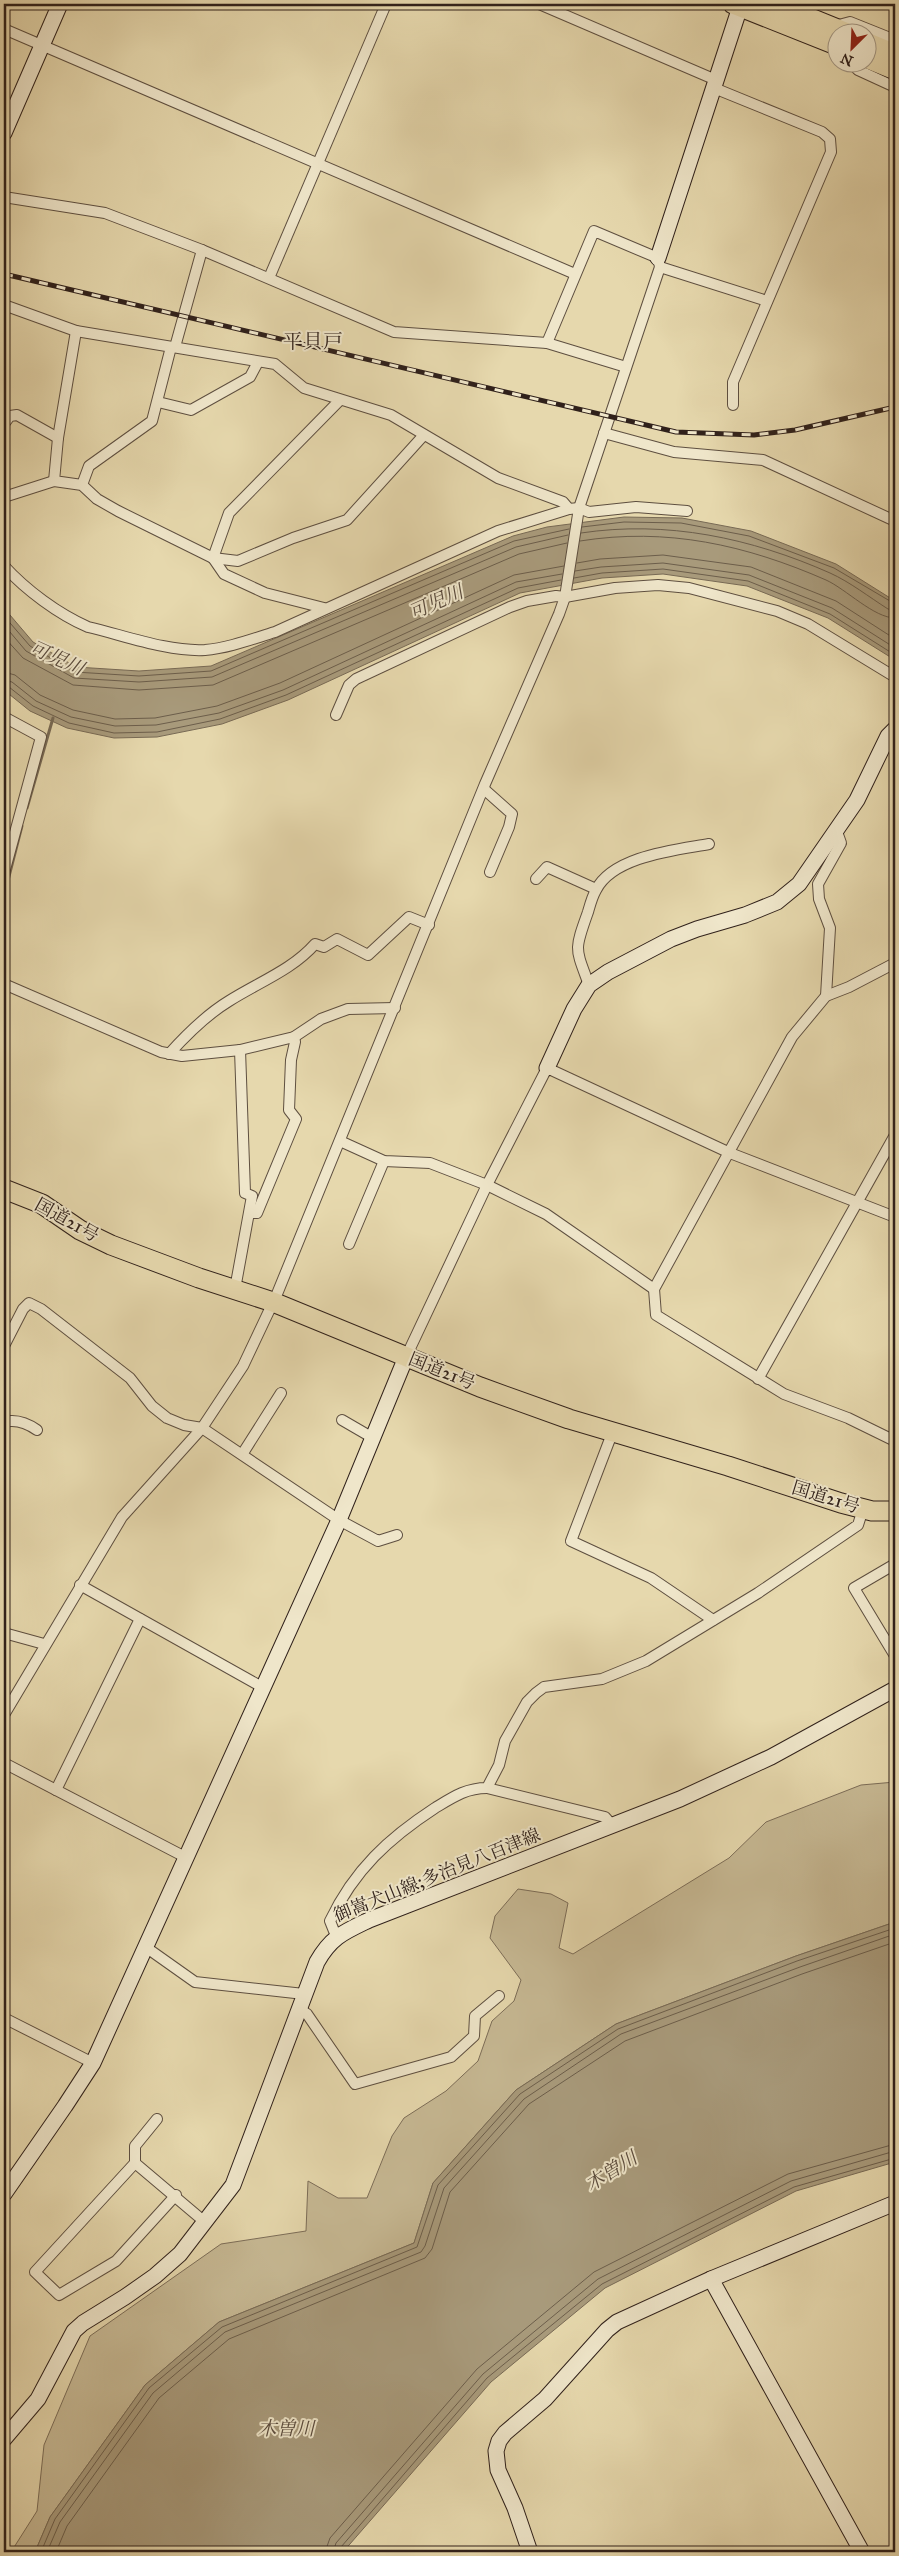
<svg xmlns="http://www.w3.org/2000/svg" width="899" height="2556" viewBox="0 0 899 2556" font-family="'IM FELL Great Primer','Noto Serif JP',serif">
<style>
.green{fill:#c7b994;stroke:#7c6d58}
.water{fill:#a89a7b;stroke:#786a55}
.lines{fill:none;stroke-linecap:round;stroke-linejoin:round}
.shore{stroke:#6c5e4b;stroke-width:1}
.stream{stroke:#786a55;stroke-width:3}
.street-casing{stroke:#5e4f40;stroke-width:12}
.secondary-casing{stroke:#30211b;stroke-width:17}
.highway-casing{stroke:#30211b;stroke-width:21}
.street{stroke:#efe6ca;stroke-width:10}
.secondary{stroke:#efe6ca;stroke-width:15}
.highway{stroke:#e6d8ad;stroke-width:19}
.rail-casing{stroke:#30211b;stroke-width:5}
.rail{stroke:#efe6ca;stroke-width:3;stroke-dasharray:9;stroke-linecap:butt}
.labels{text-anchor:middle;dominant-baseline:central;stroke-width:4;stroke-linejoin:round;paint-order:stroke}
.street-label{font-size:18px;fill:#30211b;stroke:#efe6ca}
.water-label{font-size:19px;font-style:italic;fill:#5a4b3d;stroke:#efe6ca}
.quarter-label{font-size:20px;fill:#30211b;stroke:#efe6ca}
</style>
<rect width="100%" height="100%" fill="#e6d8ad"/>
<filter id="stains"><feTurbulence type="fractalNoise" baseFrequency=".004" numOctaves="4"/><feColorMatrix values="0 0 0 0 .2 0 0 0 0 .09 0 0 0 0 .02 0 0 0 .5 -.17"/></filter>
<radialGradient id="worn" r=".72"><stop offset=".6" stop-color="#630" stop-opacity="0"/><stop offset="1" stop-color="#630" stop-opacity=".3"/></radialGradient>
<path class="green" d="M895,1782v140l-99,34 -180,68 -100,66 -83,93 -19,60 -195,79 -74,63 -95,132 -15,35h-24l26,-41 7,-66 46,-109 131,-92 85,-13 2,-50 30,17h29l25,-62 12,-18 42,-27 32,-30 14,-40 22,-20 7,-21 -31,-42 5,-22 23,-27 33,5 17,9 -9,45 14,6 156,-96 37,-36 95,-37z"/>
<g class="water">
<path d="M624,517l58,1 69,13 85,33 59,37v59l-67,-42 -81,-32 -84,-12 -61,4 -82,15 -232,107 -66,24 -65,13 -43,1 -47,-10 -37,-17 -26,-21v-82l29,34 43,25 63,4 72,-5 302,-130 34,-9z"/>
<path d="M895,1922v240l-99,29 -191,97 -114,94 -148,170h-308l15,-35 95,-132 74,-63 195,-79 19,-60 83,-93 100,-66 180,-68z"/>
</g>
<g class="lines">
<g class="shore">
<path d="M582,527l42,-5 57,1 68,13 85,32 61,36"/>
<path d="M581,533c86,-13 170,5 249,40 20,9 39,24 58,36l7,2"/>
<path d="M580,541c87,-14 166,4 246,39 20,9 48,38 69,38"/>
<path d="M577,563l23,-4 63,-4 88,12 85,34 59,38"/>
<path d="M575,571l26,-4 62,-4 86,12 83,33 63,40"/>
<path d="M574,578l28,-5 61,-4 85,12 82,33 65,41"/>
<path d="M4,616l26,30 45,26 64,4 72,-5 303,-130 55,-12"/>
<path d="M4,625l22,26 48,27 65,4 73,-5 304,-130 52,-12"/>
<path d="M4,637l19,21 50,27 66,5 74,-5 306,-131 48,-11"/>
<path d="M4,672l11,3 25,20 33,15 42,9 40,-1 62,-12 63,-23 234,-108 50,-9"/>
<path d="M4,680l8,2 24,19 35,16 44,9 41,-1 63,-12 64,-23 233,-108 46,-8"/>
<path d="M4,686l5,1 24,19 36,17 45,10 43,-1 63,-13 66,-24 232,-107 43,-8"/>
<path d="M41,2552l14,-33 94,-131 73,-61 195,-80 21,-62 82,-91 98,-65 179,-68 98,-33"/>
<path d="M47,2552l13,-30 93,-129 72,-61 196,-80 4,-6 19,-58 80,-89 97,-65 179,-67 95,-33"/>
<path d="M56,2552l11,-26 92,-128 70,-59 196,-81 7,-9 18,-57 79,-88 96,-63 177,-67 93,-32"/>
<path d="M325,2552l5,-14 147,-169 117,-97 194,-98 107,-30"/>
<path d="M333,2552l3,-9 147,-169 115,-95 193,-98 104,-30"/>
<path d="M339,2552l2,-5 146,-169 115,-94 192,-97 101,-29"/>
</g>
<g class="stream">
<path d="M27,808l26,-90"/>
<path d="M4,896l18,-70"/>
</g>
<g class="street-casing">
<g id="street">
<path d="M539,4l177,76"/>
<path d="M835,26l15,-4 45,18"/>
<path d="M4,29l571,245"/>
<path d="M850,62l8,8 37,17"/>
<path d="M714,88l108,44 8,7 1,13 -98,230v23"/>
<path d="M4,197l101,16 97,37 192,82 153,11 79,24"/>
<path d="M660,267l107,34"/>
<path d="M269,278l117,-274"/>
<path d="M4,305l72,26 199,33 29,24 87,27 107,63 65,24 6,7"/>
<path d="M76,331l-18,107 -4,43 28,4 15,14 21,12 95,47 25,3 55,-23 54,-18 76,-84"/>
<path d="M175,347l27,-97"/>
<path d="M158,402l33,8 59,-33 8,-15"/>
<path d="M4,424l6,-8 7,-1 41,23"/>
<path d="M604,433l70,19 89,8 132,61"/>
<path d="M82,485l7,-19 63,-45 19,-74"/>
<path d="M4,497l50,-16"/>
<path d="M4,566c22,24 54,48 84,61 35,8 80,25 117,23 24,-2 47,-11 70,-18l223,-101 71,-22 10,-1 10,4 47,-5 51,4"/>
<path d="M324,608l-59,-15 -41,-19 -11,-16 16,-45 111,-113"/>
<path d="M336,715l13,-30 7,-6 154,-72 17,-6 29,-5 9,1 50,-9 43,-3 31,3 88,23 31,13 87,53"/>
<path d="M4,717l37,20 -37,136"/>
<path d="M485,790l27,24 -3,13 -19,45"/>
<path d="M536,879l11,-12 49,22"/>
<path d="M895,963l-46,24 -23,9 -34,41 -138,252 2,26 128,79 64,24 47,23"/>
<path d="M4,984l157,68 21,4 58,-6 54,-13 27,-18 27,-10 47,-1"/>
<path d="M589,985c-14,-38 -15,-34 -1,-73 2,-7 4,-15 8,-22 17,-34 80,-40 113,-46"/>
<path d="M826,996l4,-68 -11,-29 -1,-15 23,-41 -5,-14"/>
<path d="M169,1054c18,-20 37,-39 60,-53 30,-19 63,-31 86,-57l9,3 13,-8 31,16 41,-38 20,8"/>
<path d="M340,1141l44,20 46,2 57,22 59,29 108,75"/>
<path d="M250,1213h7l39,-94 -7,-9 2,-50 4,-18 -1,-5"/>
<path d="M349,1244l35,-83"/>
<path d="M235,1289l17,-93 -7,-3 -5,-143"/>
<path d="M4,1346l19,-37 6,-6 12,6 89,69 22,28 15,12 17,7 18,3 137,92 39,21 19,-6"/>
<path d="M406,1357l81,-172 60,-117 183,85 165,64"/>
<path d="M758,1379l137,-244"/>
<path d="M342,1420l31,18"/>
<path d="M4,1422c12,-3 23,1 33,8"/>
<path d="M613,1431l-42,110 80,37 62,42"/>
<path d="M243,1453l38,-60"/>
<path d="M895,1564l-41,24 41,68"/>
<path d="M80,1585l182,102"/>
<path d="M4,1633l40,11"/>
<path d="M4,1715l118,-198 80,-89 41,-62 34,-72 208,-510 74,-170 6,-17 14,-89 81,-241 -2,-9 -64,-27 -47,112"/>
<path d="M4,1763l183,95"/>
<path d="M487,1788l118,29 7,8"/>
<path d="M56,1790l84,-171"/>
<path d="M336,1936l-6,-15c24,-51 59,-83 105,-113 18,-11 31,-20 52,-20l12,-23 6,-24 22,-39 9,-9 8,-6 58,-8 44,-18 112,-68 100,-68 5,-16"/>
<path d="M147,1948l48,34 109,12"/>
<path d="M298,2008l9,6 48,70 96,-27 23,-21 1,-20 24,-20"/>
<path d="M4,2018l89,45"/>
<path d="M157,2119l-22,27v17l71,60"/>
<path d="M135,2163l-100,109 24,23 57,-34 60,-66"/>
</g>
</g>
<g class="secondary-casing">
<g id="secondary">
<path d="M4,133l56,-129"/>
<path d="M658,258l82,-251"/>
<path d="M547,1068l27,-59 15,-24 19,-13 63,-33 26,-10 48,-14 32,-13 22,-18 58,-84 31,-64 7,-7"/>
<path d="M4,2194l61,-88 28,-43 246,-543 67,-163"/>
<path d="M711,2279l151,273"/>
<path d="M4,2439l34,-40 36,-68 9,-8 42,-26 30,-21 25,-22 53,-69 84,-223c14,-25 27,-30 52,-42l311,-121 91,-42 124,-68"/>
<path d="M530,2552l-15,-44 -17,-38 -2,-19 3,-10 6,-8 40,-34 62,-69 10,-8 94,-43 184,-76"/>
</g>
</g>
<g class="highway-casing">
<g id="highway">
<path d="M733,4l103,41"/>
<path d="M776,4l69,28"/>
<path d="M866,42l29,12"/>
<path d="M866,58l29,12"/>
<path d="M4,1189l38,15 38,26 31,15 88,33 74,24 207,85 89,32 159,47 113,37 31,8h23"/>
</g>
</g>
<use href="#street" class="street"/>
<use href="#secondary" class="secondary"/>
<use href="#highway" class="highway"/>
<g class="rail-casing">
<path id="rail" d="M4,274l672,158 78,3 41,-5 100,-23"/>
</g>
<use href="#rail" class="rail"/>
</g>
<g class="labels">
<g class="street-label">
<text transform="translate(67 1220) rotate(29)">国道21号</text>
<text transform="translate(442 1371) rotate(22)">国道21号</text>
<text transform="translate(826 1497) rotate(17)">国道21号</text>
<text transform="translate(437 1875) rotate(-22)">御嵩犬山線;多治見八百津線</text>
</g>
<g class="water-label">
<text transform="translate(436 602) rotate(-24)">可児川</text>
<text transform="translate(57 658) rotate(24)">可児川</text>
<text transform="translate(611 2171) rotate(-32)">木曽川</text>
<text x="286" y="2428">木曽川</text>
</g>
<g class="quarter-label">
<text x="313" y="341">平貝戸</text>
</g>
</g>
<rect width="899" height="2556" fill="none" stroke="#e6d8ad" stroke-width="20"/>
<rect x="5" y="5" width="889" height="2546" fill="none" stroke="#30211b" stroke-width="2.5"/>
<rect x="10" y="10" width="879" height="2536" fill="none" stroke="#30211b"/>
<g transform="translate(852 48) rotate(204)"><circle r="24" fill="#efe6ca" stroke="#a39784"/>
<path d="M0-4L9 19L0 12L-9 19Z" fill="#8f2418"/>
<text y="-8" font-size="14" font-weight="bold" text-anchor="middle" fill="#30211b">N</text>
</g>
<rect width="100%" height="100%" filter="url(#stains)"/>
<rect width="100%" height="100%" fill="url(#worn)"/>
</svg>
